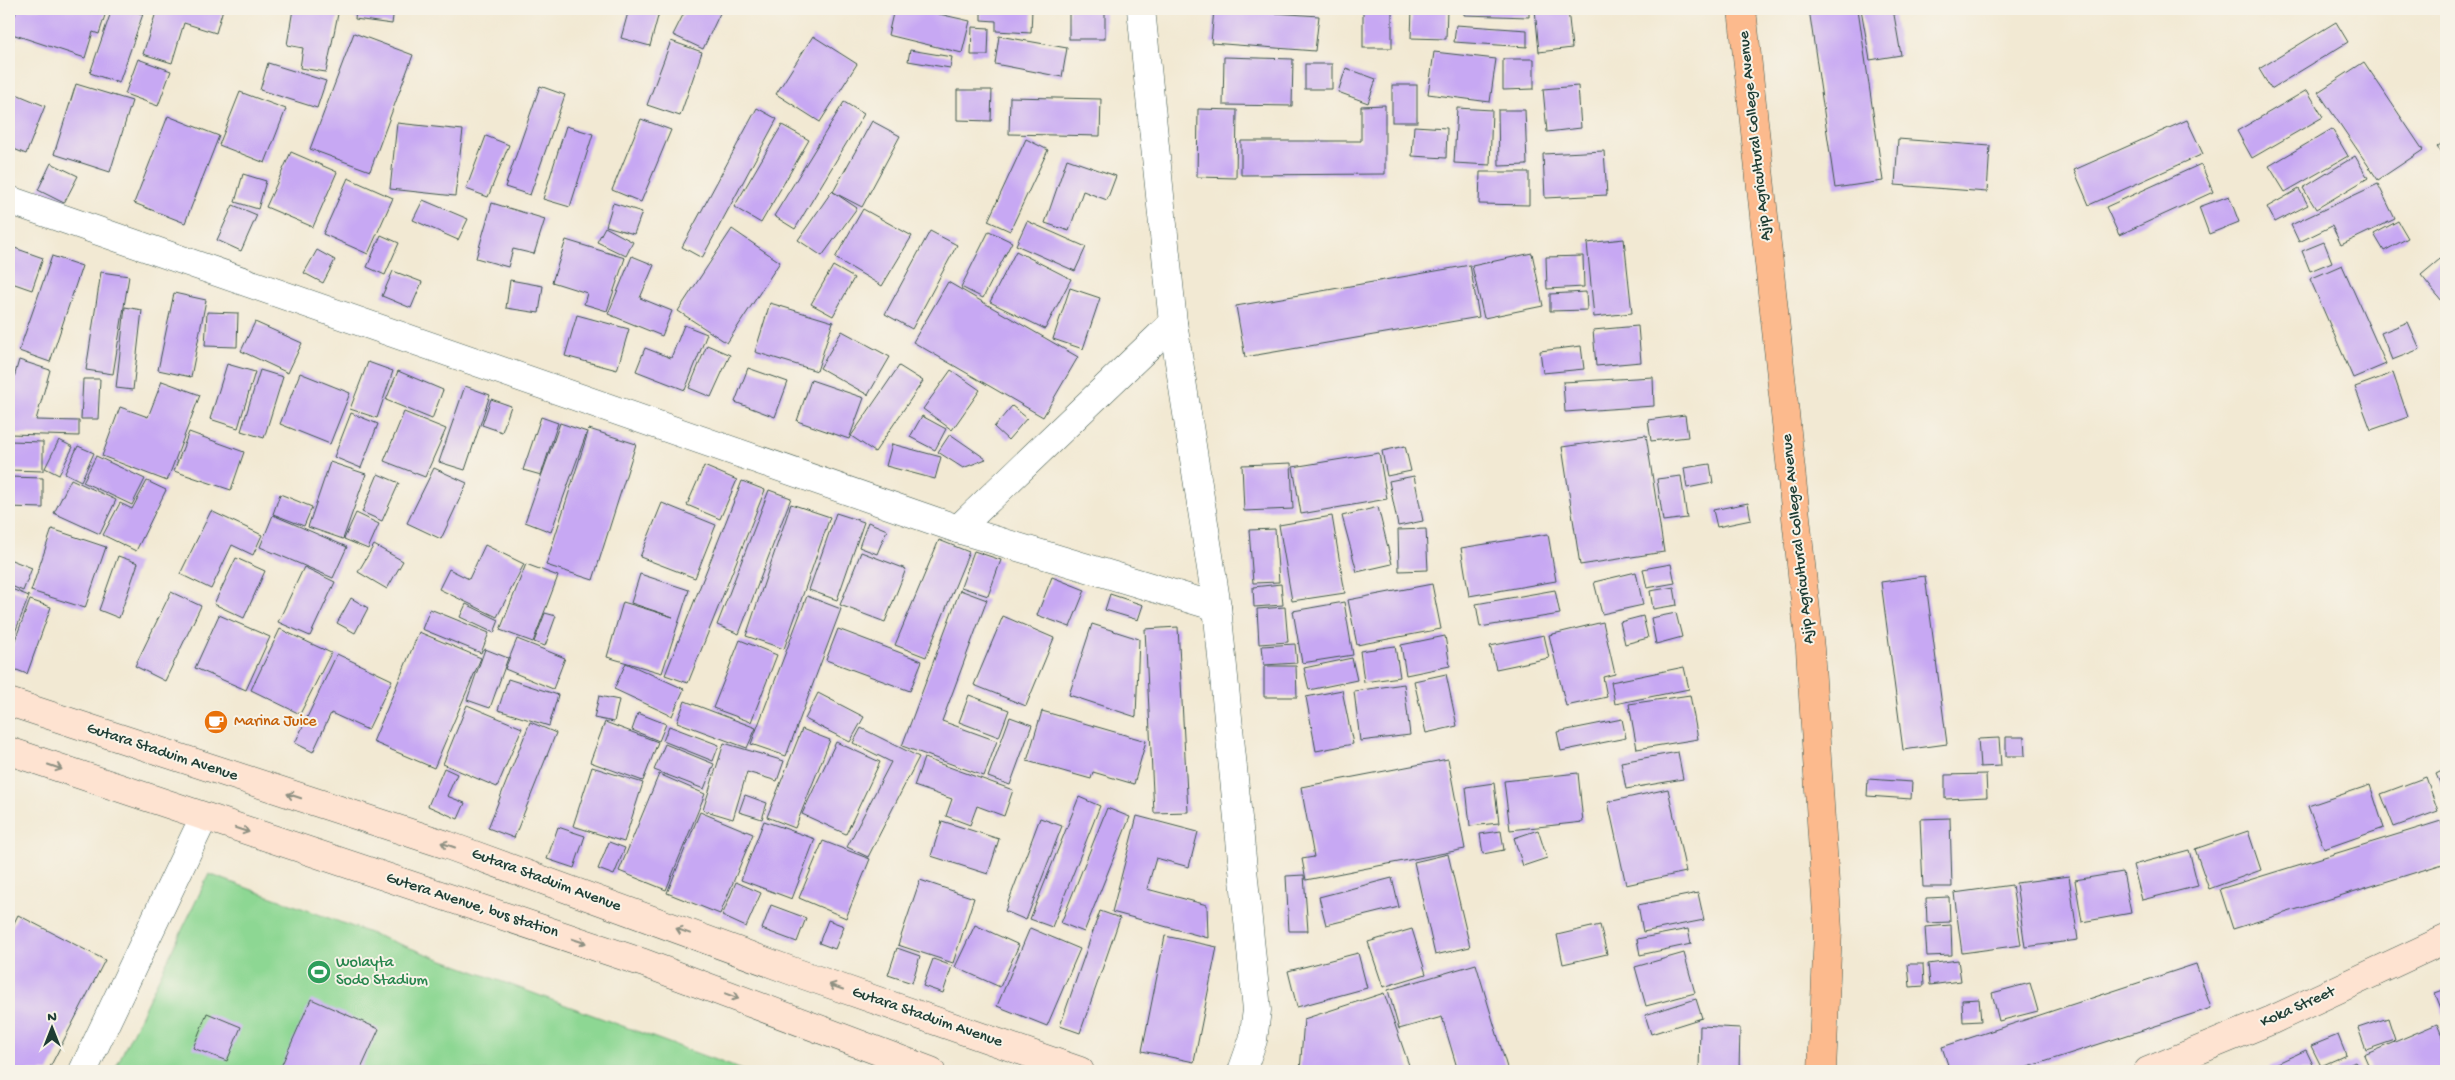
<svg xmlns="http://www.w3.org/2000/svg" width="2455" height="1080" viewBox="0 0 2455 1080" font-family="'Gochi Hand',sans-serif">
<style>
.green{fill:#8dd793;stroke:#568a64}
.building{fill:#c7a8f3}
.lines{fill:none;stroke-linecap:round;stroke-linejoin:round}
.minor-casing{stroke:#3f574c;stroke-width:29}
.secondary-casing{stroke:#3f574c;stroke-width:29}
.primary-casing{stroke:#3f574c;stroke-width:29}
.minor{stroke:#fff;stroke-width:28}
.secondary{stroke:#fee3d1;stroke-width:28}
.primary{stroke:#fcba8d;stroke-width:28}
.oneway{stroke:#8e9082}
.labels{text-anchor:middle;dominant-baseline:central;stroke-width:4;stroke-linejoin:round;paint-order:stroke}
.street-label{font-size:16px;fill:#1f3d34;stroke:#f7f3e8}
.food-label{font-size:16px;fill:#c56008;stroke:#f7f3e8;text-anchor:start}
.leisure-label{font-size:16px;fill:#27864d;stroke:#f7f3e8;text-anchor:start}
</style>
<rect width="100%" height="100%" fill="#f7f3e8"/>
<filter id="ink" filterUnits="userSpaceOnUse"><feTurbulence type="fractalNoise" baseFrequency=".02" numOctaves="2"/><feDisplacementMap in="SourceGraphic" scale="10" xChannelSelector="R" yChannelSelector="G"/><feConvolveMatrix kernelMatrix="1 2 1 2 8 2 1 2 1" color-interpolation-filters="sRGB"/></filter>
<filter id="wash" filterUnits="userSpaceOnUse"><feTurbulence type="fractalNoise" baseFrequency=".0096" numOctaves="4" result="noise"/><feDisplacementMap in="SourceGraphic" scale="20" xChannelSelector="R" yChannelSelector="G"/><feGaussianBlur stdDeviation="1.12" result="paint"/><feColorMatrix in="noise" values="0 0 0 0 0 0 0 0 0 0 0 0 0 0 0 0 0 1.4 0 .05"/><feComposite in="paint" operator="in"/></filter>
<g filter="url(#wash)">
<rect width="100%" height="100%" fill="#f2e9d3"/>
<path class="green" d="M209,874l536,197h-631z"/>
<g id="blocks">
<g class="building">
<path d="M17,9h90l-8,25 -6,-2 -8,26 -76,-25z"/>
<path d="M112,9h15l16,5 -24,69 -29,-10z"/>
<path d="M157,9l23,4 1,-4h42l-7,24 -32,-10 -12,40 -29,-9z"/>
<path d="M293,9h46l-13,63 -26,-4 3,-20 -16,-3z"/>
<path d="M356,9h38l-2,15 -37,-5z"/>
<path d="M629,9h31l-10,37 -29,-8z"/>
<path d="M686,9h36l-19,40 -30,-14z"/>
<path d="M894,9h23l53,12 -8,32 -74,-18z"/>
<path d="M981,9h51l-1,24 -35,-2v-10l-15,-1z"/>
<rect x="1069" y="9" width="36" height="30"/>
<path d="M1177,9h25v4l-26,-1z"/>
<path d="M1214,9l105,7 -4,35 -104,-8z"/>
<rect x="1363" y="9" width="29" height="39"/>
<path d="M1412,9h35l-1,30 -35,-1z"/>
<path d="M1464,9h65v8l-65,-2z"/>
<path d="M1535,9h33l4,39 -33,4z"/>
<path d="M1809,9h49l25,172 -48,7z"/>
<path d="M1861,9h32l8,46 -31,5z"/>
<path d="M2336,22l12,20 -77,47 -12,-20z"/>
<path d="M1456,25l71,5v17l-73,-5z"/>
<path d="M972,27l17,1 -1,27h-17z"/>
<path d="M354,33l59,22 -43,116 -60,-22z"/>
<path d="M813,36l44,28 -37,58 -44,-28z"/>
<path d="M999,36l68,12 -5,29 -67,-13z"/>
<path d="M9,37l5,2 -5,13z"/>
<path d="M671,41l31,11 -22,64 -33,-11z"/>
<path d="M910,50l42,7 -2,11 -42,-7z"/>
<path d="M1434,52l62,7 -6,43 -62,-8z"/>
<path d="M1224,57l69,2 -1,47 -69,-1z"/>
<path d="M138,59l33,12 -13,35 -33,-12z"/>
<path d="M1503,59h31v30l-31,1z"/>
<path d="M2364,62l59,88 -45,30 -60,-88z"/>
<path d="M268,63l58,18 -9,27 -57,-18z"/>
<rect x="1305" y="64" width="27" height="25"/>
<path d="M1346,68l30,11 -8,24 -30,-11z"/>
<path d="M76,84l56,17 -22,71 -56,-18z"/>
<rect x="1392" y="85" width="25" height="37"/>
<path d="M540,86l25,9 -35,100 -25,-8z"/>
<path d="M1578,86l3,42 -34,4 -4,-43z"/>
<path d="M957,90h35l-1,31 -34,-1z"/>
<path d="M2307,90l16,27 -71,41 -15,-27z"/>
<path d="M9,91l36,15 -19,48 -17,-7z"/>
<path d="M240,92l46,17 -21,54 -46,-18z"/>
<path d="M1010,97l91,2 -1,37 -91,-2z"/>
<path d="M844,102l20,12 -69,115 -21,-13z"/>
<path d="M1385,105v69l-144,1v-34h120v-35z"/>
<path d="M757,108l20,11 -75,139 -20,-11z"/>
<path d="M1457,108l35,2 -2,55 -36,-2z"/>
<path d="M1198,109l39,1 -1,68 -39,-1z"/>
<path d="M1498,110h27l2,55 -28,1z"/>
<path d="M168,116l51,20 -34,87 -51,-20z"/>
<path d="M641,119l30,11 -30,72 -29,-12z"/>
<path d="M2187,120l16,34 -114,51 -15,-35z"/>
<path d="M872,121l28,15 -38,71 -29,-15z"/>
<path d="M397,123l66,7 -8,66 -65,-7z"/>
<path d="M782,125l27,15 -48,83 -27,-16z"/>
<path d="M566,126l27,8 -23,73 -27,-8z"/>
<path d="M1414,126l33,2 -1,30 -34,-2z"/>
<path d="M2332,129l16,27 -63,36 -16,-26z"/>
<path d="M486,136l23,9 -21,52 -22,-8z"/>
<path d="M1026,139l22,11 -38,81 -22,-10z"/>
<path d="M1898,139l92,7 -3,46 -92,-7z"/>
<path d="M2446,140v19l-9,-12z"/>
<path d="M1604,151l3,44 -62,3 -2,-44z"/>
<path d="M291,152l46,20 -24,55 -47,-20z"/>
<path d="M2355,156l13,22 -52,31 -13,-21z"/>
<path d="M1067,159l49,17 -9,24 -24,-9 -14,40 -24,-8z"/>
<path d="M51,163l27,13 -14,27 -26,-13z"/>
<path d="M2201,164l12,28 -94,43 -13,-28z"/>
<path d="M1480,172h49v33l-50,-1z"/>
<path d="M243,174l23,7 -8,28 -23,-7z"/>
<path d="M348,178l45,20 -25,56 -45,-20z"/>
<path d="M2378,184l17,35 -54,26 -9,-19 -33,16 -8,-17z"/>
<path d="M2299,189l9,16 -33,17 -8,-15z"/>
<path d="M832,191l25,17 -35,48 -24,-16z"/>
<path d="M2229,196l10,26 -30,12 -10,-27z"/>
<path d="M423,200l45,19 -10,21 -45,-20z"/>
<path d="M492,203l53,16 -11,35 -21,-5 -5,18 -32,-9z"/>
<path d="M613,203l29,9 -8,22 -28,-8z"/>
<path d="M233,205l24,10 -16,36 -24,-11z"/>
<path d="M863,209l49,27 -30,50 -47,-28z"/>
<path d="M1027,221l59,26 -11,24 -59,-26z"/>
<path d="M2398,221l10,17 -24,13 -10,-17z"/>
<path d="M605,227l28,15 -7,14 -29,-14z"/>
<path d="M732,229l48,33 -53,81 -49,-32z"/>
<path d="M930,231l27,14 -45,84 -27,-15z"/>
<path d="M989,231l23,11 -29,56 -22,-11z"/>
<path d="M381,235l18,8 -14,32 -18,-8z"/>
<path d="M1624,239l8,74 -38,4 -7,-74z"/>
<path d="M566,240l59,18 -18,53 -23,-7 3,-11 -35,-11z"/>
<path d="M2324,242l8,20 -22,9 -8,-20z"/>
<path d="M9,246l34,12 -11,32 -23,-8z"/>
<path d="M317,250l18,10 -12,23 -19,-10z"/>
<path d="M1016,251l55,28 -26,50 -55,-27z"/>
<path d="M1532,253l11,53 -59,12 -12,-52z"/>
<path d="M2446,254v43l-4,4 -21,-26z"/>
<path d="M52,256l30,10 -32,96 -31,-11z"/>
<path d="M632,256l22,9 -14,33 32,13 -10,25 -54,-22z"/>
<path d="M1583,256l1,31 -37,2 -1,-32z"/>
<path d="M1470,265l9,52 -234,40 -9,-51z"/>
<path d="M2342,265l44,99 -33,14 -43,-99z"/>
<path d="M833,266l21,12 -21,38 -22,-12z"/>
<path d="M393,271l29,11 -11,26 -29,-12z"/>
<path d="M101,272l28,4 -16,98 -27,-4z"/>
<path d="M510,280l33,6 -4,27 -33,-5z"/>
<path d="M948,282l130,75 -35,60 -130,-75z"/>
<path d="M1070,288l30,10 -17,51 -30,-10z"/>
<path d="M1586,292l1,18 -37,1v-17z"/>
<path d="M174,293l32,7 -15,77 -33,-7z"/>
<path d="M770,303l63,19 -16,49 -62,-19z"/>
<path d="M125,307l17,3 -9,80 -17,-2z"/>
<path d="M207,312l31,1 -1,34 -32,-1z"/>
<path d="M577,315l52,14 -12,41 -52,-14z"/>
<path d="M255,322l47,21 -14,30 -47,-22z"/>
<path d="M2408,322l12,27 -28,11 -11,-27z"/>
<path d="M684,325l23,9 -22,56 -49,-19 9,-23 26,10z"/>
<path d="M1638,326l3,36 -45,4 -3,-36z"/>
<path d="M842,331l48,26 -22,38 -48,-27z"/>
<path d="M707,345l23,10 -19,42 -22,-9z"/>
<path d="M1581,346l3,23 -41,4 -3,-22z"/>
<path d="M19,360l31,10 -14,50 43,1v15l-70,-2v-39z"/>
<path d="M368,362l25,9 -16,47 -27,-9z"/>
<path d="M227,364l28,8 -17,56 -28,-9z"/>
<path d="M899,366l24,15 -48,71 -24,-16z"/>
<path d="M748,368l40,14 -13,35 -40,-15z"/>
<path d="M260,370l23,7 -19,61 -23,-7z"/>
<path d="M951,370l29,20 -28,40 -29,-21z"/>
<path d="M398,371l45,19 -11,29 -46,-19z"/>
<path d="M300,373l50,20 -20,51 -50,-20z"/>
<path d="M2393,373l15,44 -37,13 -16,-43z"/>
<path d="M1653,377l1,29 -89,6 -2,-30z"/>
<path d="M83,379h17l-2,40h-17z"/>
<path d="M811,380l53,18 -15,41 -52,-18z"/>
<path d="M162,381l38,14 -33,86 -65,-25 18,-49 28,10z"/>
<path d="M465,386l25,9 -25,75 -26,-8z"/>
<path d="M491,399l20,7 -9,26 -20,-7z"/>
<path d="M1012,406l15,12 -19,22 -14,-13z"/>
<path d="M404,412l42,17 -21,48 -41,-16z"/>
<path d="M351,413l27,11 -17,44 -27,-11z"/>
<path d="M1685,415l3,22 -37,4 -3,-21z"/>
<path d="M922,416l24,13 -11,21 -25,-13z"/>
<path d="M541,417l17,6 -17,52 -18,-5z"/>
<path d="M560,423l27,9 -36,100 -26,-10z"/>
<path d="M589,429l47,15 -43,136 -47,-15z"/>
<path d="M189,432l55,20 -13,38 -57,-19z"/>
<path d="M950,434l36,25 -23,9 -25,-16z"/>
<path d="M1646,435l18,117 -84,13 -18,-118z"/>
<path d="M59,440l14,7 -14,28 -14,-7z"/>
<path d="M9,441l34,1v29l-34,-1z"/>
<path d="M892,444l49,13 -6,22 -49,-13z"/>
<path d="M78,446l16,7 -13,28 -16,-8z"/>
<path d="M1405,446l6,25 -24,5 -5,-25z"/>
<path d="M1379,453l8,46 -86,15 -8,-47z"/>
<path d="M96,456l49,23 -13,26 -49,-23z"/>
<path d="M330,462l36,12 -23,65 -35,-12z"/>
<path d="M1291,463l2,46 -49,2 -2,-46z"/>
<path d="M1710,464l3,19 -26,5 -3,-20z"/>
<path d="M704,466l33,14 -17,39 -33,-14z"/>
<path d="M434,468l33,15 -26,56 -34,-16z"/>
<path d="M378,474l21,9 -17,38 -20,-9z"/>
<path d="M1414,476l9,45 -25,5 -9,-45z"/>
<path d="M1681,476l6,42 -24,3 -6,-42z"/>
<path d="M9,477l34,1v30l-34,-1z"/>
<path d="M71,479l45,21 -16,34 -46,-21z"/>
<path d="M147,481l19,9 -30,61 -33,-16 17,-32 12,6z"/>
<path d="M742,481l23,9 -77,193 -23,-8z"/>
<path d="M769,490l22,8 -52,136 -22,-9z"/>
<path d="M280,494l32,13 -8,19 -31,-12z"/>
<path d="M662,503l54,22 -21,53 -55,-21z"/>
<path d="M1748,503l3,17 -34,7 -4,-17z"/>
<path d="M791,504l39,13 -46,132 -38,-13z"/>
<path d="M1378,507l14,57 -35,8 -15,-56z"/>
<path d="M211,511l51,24 -9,20 -21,-10 -21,44 -31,-15z"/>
<path d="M356,513l23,11 -11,25 -24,-10z"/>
<path d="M836,513l28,9 -27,78 -28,-10z"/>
<path d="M273,515l74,32 -14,31 -73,-31z"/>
<path d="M1332,516l13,77 -53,8 -13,-76z"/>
<path d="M868,522l19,8 -10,24 -18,-7z"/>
<path d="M52,529l54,18 -21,61 -54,-17z"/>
<path d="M1275,529l4,53 -26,1 -4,-53z"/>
<path d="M1426,529l2,41 -29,1 -1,-41z"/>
<path d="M1548,534l8,47 -87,15 -8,-48z"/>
<path d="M939,540l30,12 -43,105 -31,-12z"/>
<path d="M374,545l29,16 -16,28 -29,-17z"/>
<path d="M485,545l39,19 -27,53 -58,-28 10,-20 20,10z"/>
<path d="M974,551l27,9 -13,36 -27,-9z"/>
<path d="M861,552l45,17 -21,53 -45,-17z"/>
<path d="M118,556l20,7 -19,55 -20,-8z"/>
<path d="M236,558l29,13 -21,47 -30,-14z"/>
<path d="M9,559l23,9 -9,23 -14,-6z"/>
<path d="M526,564l32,12 -25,66 -33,-12z"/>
<path d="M1671,564l4,19 -28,5 -4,-19z"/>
<path d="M304,567l31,15 -25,54 -32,-14z"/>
<path d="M1636,572l7,33 -41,9 -8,-32z"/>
<path d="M640,574l49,16 -27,83 -55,-16 16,-55 50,15 -42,-14z"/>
<path d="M1925,576l22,168 -44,6 -22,-168z"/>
<path d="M1052,577l33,13 -15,37 -33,-12z"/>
<path d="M1281,584l2,21 -29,2 -1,-20z"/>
<path d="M1432,584l9,45 -84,16 -9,-45z"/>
<path d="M1674,587l3,18 -24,4 -3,-18z"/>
<path d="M9,588l20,8 -20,52z"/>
<path d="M960,590l27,10 -45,121 55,20 -13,35 -82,-30z"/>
<path d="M1555,590l5,24 -80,13 -4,-23z"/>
<path d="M171,592l30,14 -36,75 -30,-15z"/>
<path d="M1110,594l33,11 -5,15 -33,-10z"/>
<path d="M807,596l34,13 -55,147 -35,-12z"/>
<path d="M351,598l17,10 -13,25 -18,-10z"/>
<path d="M30,600l21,7 -24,67 -18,-7v-11z"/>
<path d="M1344,602l9,53 -51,8 -9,-52z"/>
<path d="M466,604l33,16 -5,13 -34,-16z"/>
<path d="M1285,607l3,35 -29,2 -2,-35z"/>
<path d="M430,609l59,24 -8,20 -59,-24z"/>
<path d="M545,613l11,3 -11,30 -11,-4z"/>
<path d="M1676,613l6,24 -26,7 -5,-26z"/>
<path d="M219,615l51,22 -24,53 -51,-22z"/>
<path d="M1003,616l51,22 -28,68 -52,-21z"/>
<path d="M1643,616l5,22 -23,6 -5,-22z"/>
<path d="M1603,622l12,52 -12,3 4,20 -41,9 -17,-71z"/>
<path d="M1092,624l47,15 -3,78 -67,-22z"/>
<path d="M1178,627l10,185 -34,1 -9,-184z"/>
<path d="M280,629l51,24 -31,61 -49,-24z"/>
<path d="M838,629l84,32 -12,30 -84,-31z"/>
<path d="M419,632l62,26 -47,110 -61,-26z"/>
<path d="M1544,635l5,23 -53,11 -6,-23z"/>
<path d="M1445,636l5,30 -44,9 -5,-30z"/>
<path d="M517,639l48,19 -12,31 -48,-20z"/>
<path d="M740,640l37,15 -26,67 -38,-14z"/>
<path d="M1295,644l2,19 -33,2 -2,-19z"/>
<path d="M1395,646l5,31 -36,5 -4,-31z"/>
<path d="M485,649l23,9 -18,50 -23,-8z"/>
<path d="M337,654l55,26 -24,50 -37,-17 -18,39 -18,-9z"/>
<path d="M1352,658l5,22 -48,10 -5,-22z"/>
<path d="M626,663l58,26 -12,27 -58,-27z"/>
<path d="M1264,666h32l1,31h-33z"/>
<path d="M1684,667l5,22 -74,15 -4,-22z"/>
<path d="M1446,674l11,52 -31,7 -12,-52z"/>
<path d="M508,679l50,16 -9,31 -51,-16z"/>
<path d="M1404,684l6,51 -50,6 -6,-50z"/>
<path d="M1342,690l11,54 -37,7 -10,-54z"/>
<path d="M818,693l46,24 -14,25 -45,-23z"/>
<path d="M969,695l40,15 -10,27 -40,-15z"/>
<path d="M1690,695l8,44 -61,10 -8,-45z"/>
<path d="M599,696l20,4 -5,22 -20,-4z"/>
<path d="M685,701l71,27 -9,20 -70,-26z"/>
<path d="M467,705l55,23 -25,59 -54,-23z"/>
<path d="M1042,711l104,30 -12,43 -41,-12 -2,7 -64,-18z"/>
<path d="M638,713l28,11 -7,17 -27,-11z"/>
<path d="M1010,717l22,8 -22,60 -22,-8z"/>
<path d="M1622,719l4,19 -65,13 -4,-19z"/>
<path d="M530,722l26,11 -42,105 -26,-10z"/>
<path d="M605,722l53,20 -15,39 -53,-19z"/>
<path d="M669,726l50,19 -6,16 -50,-20z"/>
<path d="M861,728l58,29 -51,100 -21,-10 44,-85 -38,-19z"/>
<path d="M802,729l28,11 -35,88 -28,-11z"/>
<path d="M2006,737h18l1,19h-19z"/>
<path d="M1999,738l2,28 -21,1 -2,-28z"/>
<path d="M836,742l44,20 -34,72 -44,-20z"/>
<path d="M724,743l60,18 -7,20 -30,-9 -14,47 -30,-9z"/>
<path d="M665,744l49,20 -10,25 -50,-19z"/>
<path d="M1678,752l5,27 -57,10 -5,-27z"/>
<path d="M924,758l89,32 -9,26 -27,-10 -7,19 -24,-9 6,-17 -38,-13z"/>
<path d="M1448,759l17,90 -159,31 -4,-21 12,-2 -13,-70z"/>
<path d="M592,767l51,16 -19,59 -51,-16z"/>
<path d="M444,768l13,6 -10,22 18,7 -7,16 -30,-13z"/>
<path d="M2446,769v28l-10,-23z"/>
<path d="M1578,773l5,49 -73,8 -6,-49z"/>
<path d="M659,774l46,20 -39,96 -47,-19z"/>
<path d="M1986,774l1,23 -42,2v-24z"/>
<path d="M2426,777l12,34 -44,16 -13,-33z"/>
<path d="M1868,779l44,3 -1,17 -44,-3z"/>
<path d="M1494,783l5,40 -29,3 -4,-39z"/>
<path d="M2370,785l14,43 -60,21 -16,-43z"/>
<path d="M1668,789l18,83 -60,13 -18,-83z"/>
<path d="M745,795l22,8 -5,16 -23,-7z"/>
<path d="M1079,797l21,9 -48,121 -22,-8z"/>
<path d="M1107,808l23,9 -46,115 -23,-9z"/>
<path d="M700,812l53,22 -33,80 -53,-21z"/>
<path d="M1137,816l61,16 -9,35 -33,-9 -9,31 60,16 1,33 -96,-26z"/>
<path d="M1040,818l22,8 -36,94 -21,-9z"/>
<path d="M1950,818l2,69h-29l-3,-68z"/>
<path d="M764,821l51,18 -23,60 -51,-19z"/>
<path d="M942,821l57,18 -11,35 -57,-18z"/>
<path d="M2441,821l5,15v27l-213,66 -13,-40z"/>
<path d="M558,827l27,9 -11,32 -27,-9z"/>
<path d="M1538,830l9,28 -24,8 -9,-28z"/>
<path d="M1501,831l3,19 -21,4 -3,-20z"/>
<path d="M2248,831l13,39 -52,19 -14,-40z"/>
<path d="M823,841l47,18 -24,59 -47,-20z"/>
<path d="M609,842l16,6 -11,27 -16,-6z"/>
<path d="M2189,850l9,36 -56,14 -9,-35z"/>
<path d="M1448,854l22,93 -35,8 -21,-93z"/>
<path d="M2123,872l8,41 -49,9 -7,-42z"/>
<path d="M1304,875l4,56h-19l-3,-55z"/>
<path d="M2069,876l9,64 -53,7 -9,-64z"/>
<path d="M1392,878l7,29 -73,18 -7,-28z"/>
<path d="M920,880l54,18 -21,65 -55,-18z"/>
<path d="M736,882l25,11 -15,34 -24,-11z"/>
<path d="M2012,885l9,60 -59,8 -8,-60z"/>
<path d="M1698,893l6,27 -61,12 -5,-27z"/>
<path d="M1949,897l1,25 -23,1 -1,-25z"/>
<path d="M771,905l35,13 -9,24 -35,-13z"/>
<path d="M1100,911l20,7 -40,115 -20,-7z"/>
<path d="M18,915l87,45 -57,111h-39v-138z"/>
<path d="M828,920l16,6 -9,23 -16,-6z"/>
<path d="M975,925l44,20 -19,42 -45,-20z"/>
<path d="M1600,925l7,29 -44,10 -6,-29z"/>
<path d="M1951,925l1,30 -25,1 -2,-29z"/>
<path d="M1030,928l50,21 -33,77 -50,-20z"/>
<path d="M1412,929l14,45 -43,13 -15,-45z"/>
<path d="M1688,929l3,15 -51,11 -3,-16z"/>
<path d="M1165,936l52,11 -23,115 -52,-11z"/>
<path d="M897,948l23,8 -8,27 -24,-8z"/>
<path d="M1358,953l9,35 -70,19 -9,-36z"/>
<path d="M1684,953l11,40 -49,13 -11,-39z"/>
<path d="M933,959l19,7 -9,27 -20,-7z"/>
<path d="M1958,960l3,21 -31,4 -2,-21z"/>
<path d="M1476,964l32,107h-50l-16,-54 -43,12 -11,-39z"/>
<path d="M1908,964h15l1,22 -14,1z"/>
<path d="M2196,964l15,44 -195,63h-66l-8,-24z"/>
<path d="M2030,983l8,28 -39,10 -7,-28z"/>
<path d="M2446,989v32l-11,-28z"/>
<path d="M1384,993l27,78h-111l4,-52z"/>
<path d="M311,999l68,30 -19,42h-81z"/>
<path d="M1696,999l6,19 -51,16 -6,-19z"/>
<path d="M1979,999l2,22 -18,1 -1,-22z"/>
<path d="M207,1013l34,14 -14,34 -34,-13z"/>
<path d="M2388,1018l7,22 -29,10 -8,-22z"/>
<path d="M2437,1024l9,21v26h-75l-7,-16z"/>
<path d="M1700,1026l40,2 -1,43h-40z"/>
<path d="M2338,1035l8,20 -25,11 -10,-20z"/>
<path d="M2306,1050l10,21h-44l-3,-4z"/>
<path d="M2355,1061l6,10h-26z"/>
</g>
</g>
</g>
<g filter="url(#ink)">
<use href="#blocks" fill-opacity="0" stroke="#3f574c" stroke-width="1"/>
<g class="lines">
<g class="minor-casing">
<g id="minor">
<path d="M1141,9l32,314 44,284 40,403 -4,30 -11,31"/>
<path d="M9,200l949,329 259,78"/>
<path d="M958,529l215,-206"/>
<path d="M83,1071l121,-254"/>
</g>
</g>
<g class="secondary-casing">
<g id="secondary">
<path d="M9,702l438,143 345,126 288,100"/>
<path d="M9,751l635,212 287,108"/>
<path d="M2148,1071l124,-51 174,-81"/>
</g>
</g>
<g class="primary-casing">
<path id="primary" d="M1742,9l68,640 18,281 -6,141"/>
</g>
<use href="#minor" class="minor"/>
<use href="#secondary" class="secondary"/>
<use href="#primary" class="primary"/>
</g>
<defs><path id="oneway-shaft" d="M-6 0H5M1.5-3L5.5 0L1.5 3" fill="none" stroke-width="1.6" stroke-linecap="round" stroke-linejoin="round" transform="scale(1.25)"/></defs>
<g class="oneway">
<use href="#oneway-shaft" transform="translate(55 767) rotate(19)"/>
<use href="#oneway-shaft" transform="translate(294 796) rotate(-162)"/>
<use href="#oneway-shaft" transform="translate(242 830) rotate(18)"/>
<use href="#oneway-shaft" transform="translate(448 845) rotate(-161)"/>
<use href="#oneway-shaft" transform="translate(683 931) rotate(-160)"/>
<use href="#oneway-shaft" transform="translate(579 941) rotate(18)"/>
<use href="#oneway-shaft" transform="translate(836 987) rotate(-161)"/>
<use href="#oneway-shaft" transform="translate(732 996) rotate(21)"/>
</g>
</g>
<defs>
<g id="cafe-disc" transform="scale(1.25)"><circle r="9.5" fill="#e8710a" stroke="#f7f3e8"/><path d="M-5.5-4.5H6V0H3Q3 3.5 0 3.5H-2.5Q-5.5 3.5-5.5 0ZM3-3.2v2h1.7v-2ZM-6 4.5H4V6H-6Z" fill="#fff"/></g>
<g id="stadium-disc" transform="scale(1.25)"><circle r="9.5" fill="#2e9e5b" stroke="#f7f3e8"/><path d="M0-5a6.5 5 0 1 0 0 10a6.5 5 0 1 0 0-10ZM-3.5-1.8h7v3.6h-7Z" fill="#fff"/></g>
</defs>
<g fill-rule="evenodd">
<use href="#cafe-disc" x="216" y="722"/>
<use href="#stadium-disc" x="319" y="972"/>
</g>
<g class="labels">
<g class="street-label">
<text transform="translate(1756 136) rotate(-96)">Ajip Agricultural College Avenue</text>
<text transform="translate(1799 539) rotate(-96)">Ajip Agricultural College Avenue</text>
<text transform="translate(162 753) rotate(18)">Gutara Staduim Avenue</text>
<text transform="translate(546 881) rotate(20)">Gutara Staduim Avenue</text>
<text transform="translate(472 906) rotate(18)">Gutera Avenue, bus station</text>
<text transform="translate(2298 1008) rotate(-24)">Koka Street</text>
<text transform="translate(927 1018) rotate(19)">Gutara Staduim Avenue</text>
</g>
<g class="food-label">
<text x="234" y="722">Marina Juice</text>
</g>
<g class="leisure-label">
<text x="336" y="963">Wolayta<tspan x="336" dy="18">Sodo Stadium</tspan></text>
</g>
</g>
<rect width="2455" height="1080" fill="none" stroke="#f7f3e8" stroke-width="30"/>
<g transform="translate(52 1028)" stroke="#f7f3e8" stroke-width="4" paint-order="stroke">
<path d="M0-4L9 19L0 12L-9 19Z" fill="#1f3d34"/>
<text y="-8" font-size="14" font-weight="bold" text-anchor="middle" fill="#1f3d34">N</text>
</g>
</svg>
